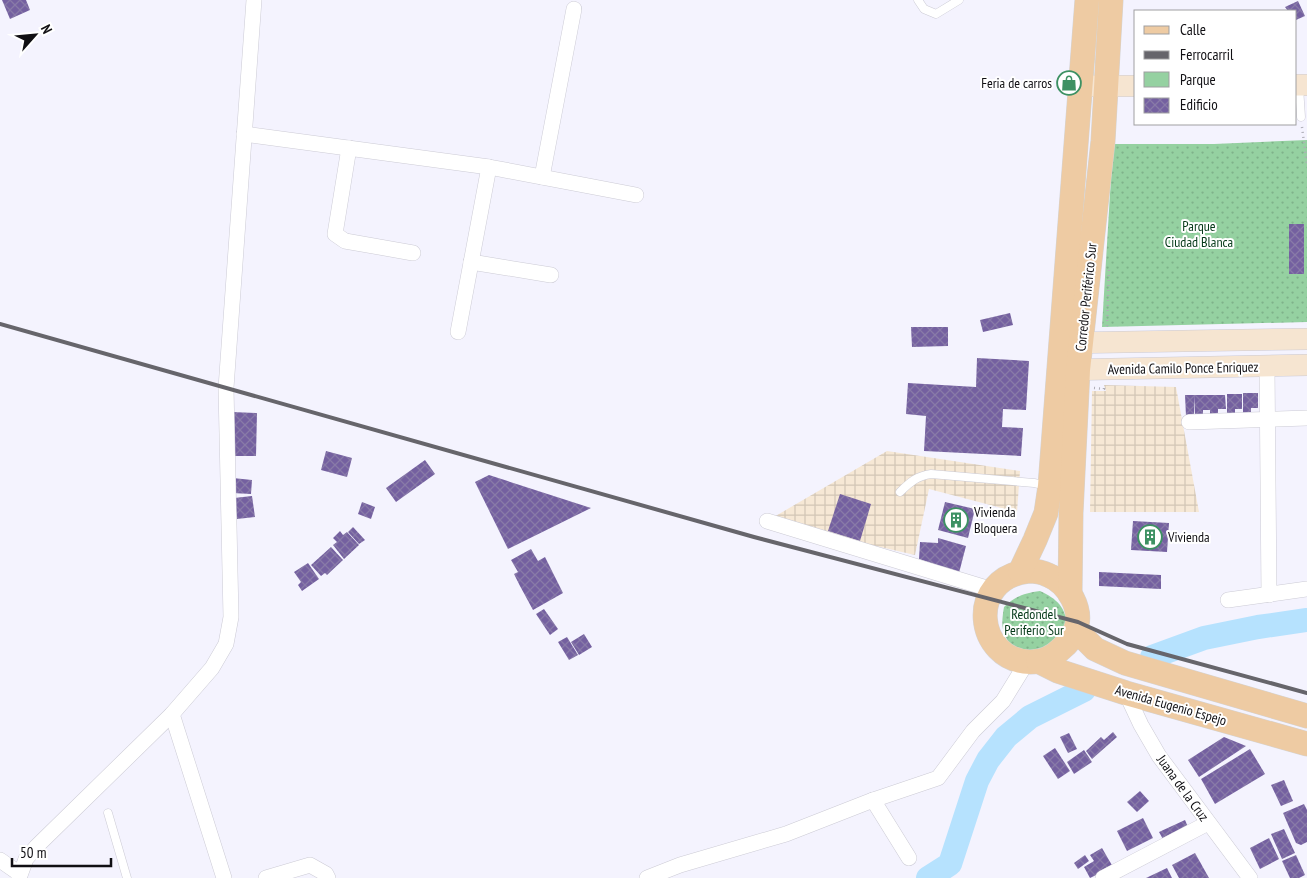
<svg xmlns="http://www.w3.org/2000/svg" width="1307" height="878" viewBox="0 0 1307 878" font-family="'PT Sans Narrow',sans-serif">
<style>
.industrial{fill:url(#industrial-grid)}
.green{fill:url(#green-dots)}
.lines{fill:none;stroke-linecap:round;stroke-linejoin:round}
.river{stroke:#b6e2fe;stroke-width:24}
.building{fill:url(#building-cross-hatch)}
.lane-casing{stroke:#cccbd5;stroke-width:9}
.street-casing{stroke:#cccbd5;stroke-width:16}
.secondary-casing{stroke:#cccbd5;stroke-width:22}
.primary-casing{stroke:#d4d4d5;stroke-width:25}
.path{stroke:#aeadb6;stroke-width:2.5;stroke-dasharray:1 4;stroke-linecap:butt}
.lane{stroke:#fff;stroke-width:8}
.street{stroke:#fff;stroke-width:15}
.secondary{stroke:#f6e5d1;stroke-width:21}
.primary{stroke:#eecba3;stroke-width:24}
.rail{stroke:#66656b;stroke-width:4}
.labels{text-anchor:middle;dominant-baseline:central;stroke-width:4;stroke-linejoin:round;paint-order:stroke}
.poi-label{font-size:14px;fill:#100f13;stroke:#fff;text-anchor:start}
.park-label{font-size:14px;fill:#043817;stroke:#fff}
.street-label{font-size:14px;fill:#100f13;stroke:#fff}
</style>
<defs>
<pattern id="industrial-grid" width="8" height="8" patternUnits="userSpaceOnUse" patternTransform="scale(1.25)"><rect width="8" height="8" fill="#f6e8d5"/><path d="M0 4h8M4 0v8" fill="none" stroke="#d2c6b6"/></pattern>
<pattern id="green-dots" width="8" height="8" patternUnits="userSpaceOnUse" patternTransform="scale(1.25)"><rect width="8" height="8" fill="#95d1a1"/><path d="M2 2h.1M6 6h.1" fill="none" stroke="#7fb28a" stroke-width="1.8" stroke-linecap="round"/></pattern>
<pattern id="building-cross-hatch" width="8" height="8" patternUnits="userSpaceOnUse" patternTransform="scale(1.25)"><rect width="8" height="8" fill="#7460a0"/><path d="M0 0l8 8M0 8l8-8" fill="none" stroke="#887aa7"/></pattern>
</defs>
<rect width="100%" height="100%" fill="#f4f3fe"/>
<g class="industrial">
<path d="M1104,385l72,2 23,125h-109l2,-121h14z"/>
<path d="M887,451l133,20 -3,41 -88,-23 -14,66 -148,-34z"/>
</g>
<g class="green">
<path d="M1307,140v182l-205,5 11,-183h101z"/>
<path d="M1040,591c17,8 26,16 27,36l-23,25 -31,-4c-12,-15 -12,-23 -9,-41 11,-11 21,-14 36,-16z"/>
</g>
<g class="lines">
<g class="river">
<path d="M1152,657l52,-19 54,-11 49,-7"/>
<path d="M928,878l22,-14 27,-83 11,-21 18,-23 24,-20 54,-27"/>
</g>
</g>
<g class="building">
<path d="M2,0h24l4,10 -20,9z"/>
<path d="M1298,1l7,15 -9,4v-9h-8l-3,-4z"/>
<rect x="1289" y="224" width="15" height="50"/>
<path d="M1010,313l3,12 -30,7 -3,-12z"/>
<path d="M911,327h37v19l-36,1z"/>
<path d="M977,358l52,3 -3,49 -23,-1 -1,18 21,1 -2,28 -97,-5 2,-35 -20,-2 2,-31 68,4z"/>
<path d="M1243,393h15v15h-7v6h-8z"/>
<path d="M1227,394h15v15h-7v6h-8z"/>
<path d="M1185,395h9v21h-8z"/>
<path d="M1194,395h31l1,14h-8v6h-8v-5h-7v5h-8z"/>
<path d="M232,412l25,1 -1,43h-25z"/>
<path d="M326,451l26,7 -5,19 -26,-7z"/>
<path d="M425,460l10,14 -39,28 -10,-14z"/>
<path d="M489,475l102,33 -83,41 -33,-67z"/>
<path d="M233,478l19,2 -1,14 -19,-1z"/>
<path d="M840,494l31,10 -11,37 -32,-10z"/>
<path d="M252,496l3,21 -18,2 -3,-21z"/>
<path d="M362,502l13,5 -4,12 -13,-5z"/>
<path d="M945,502l30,7 -7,29 -30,-8z"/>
<path d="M1133,521l36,2 -2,29 -36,-2z"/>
<path d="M353,527l12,13 -6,4 -11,-12z"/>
<path d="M340,531l3,4 4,-3 12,13 -15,14 -11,-14 4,-3 -4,-4z"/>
<path d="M938,538l28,8 -7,27 -40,-14 1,-17 18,1z"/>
<path d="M331,547l12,13 -16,15 -2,-2 -4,3 -10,-11z"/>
<path d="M531,549l7,12 7,-4 18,36 -30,17 -13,-24 28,-15 -28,15 -6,-12 4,-2 -7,-12z"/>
<path d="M308,563l11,16 -17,12 -4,-6 3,-3 -7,-10z"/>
<path d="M1099,572l62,3v14l-62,-3z"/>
<path d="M544,609l14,20 -8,6 -14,-21z"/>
<path d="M584,634l8,13 -13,8 -8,-13z"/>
<path d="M567,637l11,18 -9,5 -11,-18z"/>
<path d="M1113,732l4,5 -25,22 -6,-8 15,-14 3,3z"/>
<path d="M1069,733l8,16 -9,4 -8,-16z"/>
<path d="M1224,737l22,9 -47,31 -11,-17z"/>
<path d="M1055,748l15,23 -12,8 -15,-23z"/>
<path d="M1250,749l15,25 -50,30 -14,-25z"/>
<path d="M1084,750l8,12 -18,12 -7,-12z"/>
<path d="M1284,780l9,21 -12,5 -10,-21z"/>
<path d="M1140,791l9,10 -12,11 -10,-10z"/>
<path d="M1304,804l3,6v32l-6,3 -5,-2 -13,-30z"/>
<path d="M1143,818l10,20 -26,13 -10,-20z"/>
<path d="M1185,820l4,9 -25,12 -5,-9z"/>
<path d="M1284,829l11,24 -13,6 -11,-25z"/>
<path d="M1269,838l10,21 -19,10 -10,-21z"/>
<path d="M1102,848l11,19 -23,11 -6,-11 10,-6 -4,-6z"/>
<path d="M1195,853l14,25h-30l-7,-13z"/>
<path d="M1085,855l4,6 -11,8 -4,-6z"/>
<path d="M1296,855l9,20 -6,3h-9l-8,-17z"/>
<path d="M1167,868l5,10h-26z"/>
</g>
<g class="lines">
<g class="lane-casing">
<g id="lane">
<path d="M918,0l6,9 12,5 23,-14"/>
<path d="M1299,87l2,30"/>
<path d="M900,492c10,-10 17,-16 31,-18l103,9 14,3"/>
<path d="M108,813l19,65"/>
</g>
</g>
<g class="street-casing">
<g id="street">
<path d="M244,134l245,33 147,28"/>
<path d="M349,148l-14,86 10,7 68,12"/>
<path d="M542,177l32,-168"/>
<path d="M471,262l80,13"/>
<path d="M458,332l31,-165"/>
<path d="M1267,366l2,229"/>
<path d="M1189,422l118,-4"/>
<path d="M767,521l226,69"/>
<path d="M1228,600l79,-11"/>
<path d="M1126,693l15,32 18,31 91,122"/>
<path d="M172,714l52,164"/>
<path d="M873,800l36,58"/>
<path d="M0,860l20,14"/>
<path d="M19,878l7,-19 10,-12 136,-133 40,-46 14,-24 5,-27 -5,-229 28,-388"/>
<path d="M266,878l44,-13 16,9 2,4"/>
<path d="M647,878l33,-13 106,-31 87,-34 65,-22 35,-47 30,-30 24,-39"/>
<path d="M1103,878l105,-55"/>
</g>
</g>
<g class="secondary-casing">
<g id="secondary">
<path d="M1296,85h11"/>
<path d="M1081,86h55"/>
<path d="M1065,343l242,-4"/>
<path d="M1062,370l245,-5"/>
</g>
</g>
<g class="primary-casing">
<g id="primary">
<path d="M1029,571c7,0 13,1 19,4 20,8 36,35 27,56 -3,8 -8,13 -14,18 -8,8 -20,13 -31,13 -54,-1 -65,-84 -1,-91z"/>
<path d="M1020,572l15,-32 11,-27 4,-27 37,-486"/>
<path d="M1070,594l1,-81 7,-143 25,-229 8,-141"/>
<path d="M1076,630l19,19 30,14 182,53"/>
<path d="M1038,661l20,10 68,22 181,51"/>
</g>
</g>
<g class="path">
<path d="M1302,127l5,38"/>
<path d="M1107,326l2,-59"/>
<path d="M1094,388l10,1v-2"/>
</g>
<use href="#lane" class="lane"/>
<use href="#street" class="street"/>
<use href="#secondary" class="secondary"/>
<use href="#primary" class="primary"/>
<path class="rail" d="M0,324l754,213 324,85 49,22 180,49"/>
</g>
<defs>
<g id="shop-ring" transform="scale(1.25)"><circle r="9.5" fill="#fff" stroke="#3d9163" stroke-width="1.5"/><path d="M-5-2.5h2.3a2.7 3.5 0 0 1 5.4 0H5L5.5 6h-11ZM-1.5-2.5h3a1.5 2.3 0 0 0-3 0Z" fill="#3d9163"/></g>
<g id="building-ring" transform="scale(1.25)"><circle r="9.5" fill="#fff" stroke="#3d9163" stroke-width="1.5"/><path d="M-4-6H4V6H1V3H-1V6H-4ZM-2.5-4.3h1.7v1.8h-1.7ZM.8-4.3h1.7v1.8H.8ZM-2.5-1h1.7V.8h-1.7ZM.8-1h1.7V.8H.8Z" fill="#3d9163"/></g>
</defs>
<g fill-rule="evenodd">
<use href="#shop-ring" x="1069" y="83"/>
<use href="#building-ring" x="956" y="520"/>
<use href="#building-ring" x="1150" y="537"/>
</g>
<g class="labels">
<g class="poi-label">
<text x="1052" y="83" text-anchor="end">Feria de carros</text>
<text x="974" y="512">Vivienda<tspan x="974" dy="16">Bloquera</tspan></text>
<text x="1168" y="537">Vivienda</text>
</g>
<g class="park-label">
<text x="1199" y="226">Parque<tspan x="1199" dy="16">Ciudad Blanca</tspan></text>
<text x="1034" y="614">Redondel<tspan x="1034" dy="16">Periferio Sur</tspan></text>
</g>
<g class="street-label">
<text transform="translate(1086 297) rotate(-84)">Corredor Periférico Sur</text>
<text transform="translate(1183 368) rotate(-1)">Avenida Camilo Ponce Enriquez</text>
<text transform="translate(1171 705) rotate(16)">Avenida Eugenio Espejo</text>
<text transform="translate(1183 788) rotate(54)">Juana de la Cruz</text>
</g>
</g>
<rect x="1134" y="10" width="162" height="115" fill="#ffffff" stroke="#9f9fa1"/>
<rect x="1144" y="26" width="25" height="8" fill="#eecba3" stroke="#9f9fa1"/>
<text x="1180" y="35" font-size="15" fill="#100f13">Calle</text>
<rect x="1144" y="51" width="25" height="8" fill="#66656b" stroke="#9f9fa1"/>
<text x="1180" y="60" font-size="15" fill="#100f13">Ferrocarril</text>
<rect x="1144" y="72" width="25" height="15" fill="#95d1a1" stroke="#9f9fa1"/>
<text x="1180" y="85" font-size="15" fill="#100f13">Parque</text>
<rect x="1144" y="98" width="25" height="15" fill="url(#building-cross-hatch)" stroke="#9f9fa1"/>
<text x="1180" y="110" font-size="15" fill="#100f13">Edificio</text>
<g transform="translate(35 35) rotate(63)" stroke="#ffffff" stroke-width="4" paint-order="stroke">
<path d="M0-4L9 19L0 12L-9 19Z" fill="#100f13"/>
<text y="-8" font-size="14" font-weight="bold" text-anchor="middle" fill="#100f13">N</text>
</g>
<path d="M12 858v8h99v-8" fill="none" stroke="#100f13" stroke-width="2.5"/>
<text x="20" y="858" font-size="15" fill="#100f13" stroke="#ffffff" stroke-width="4" paint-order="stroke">50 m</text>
</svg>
